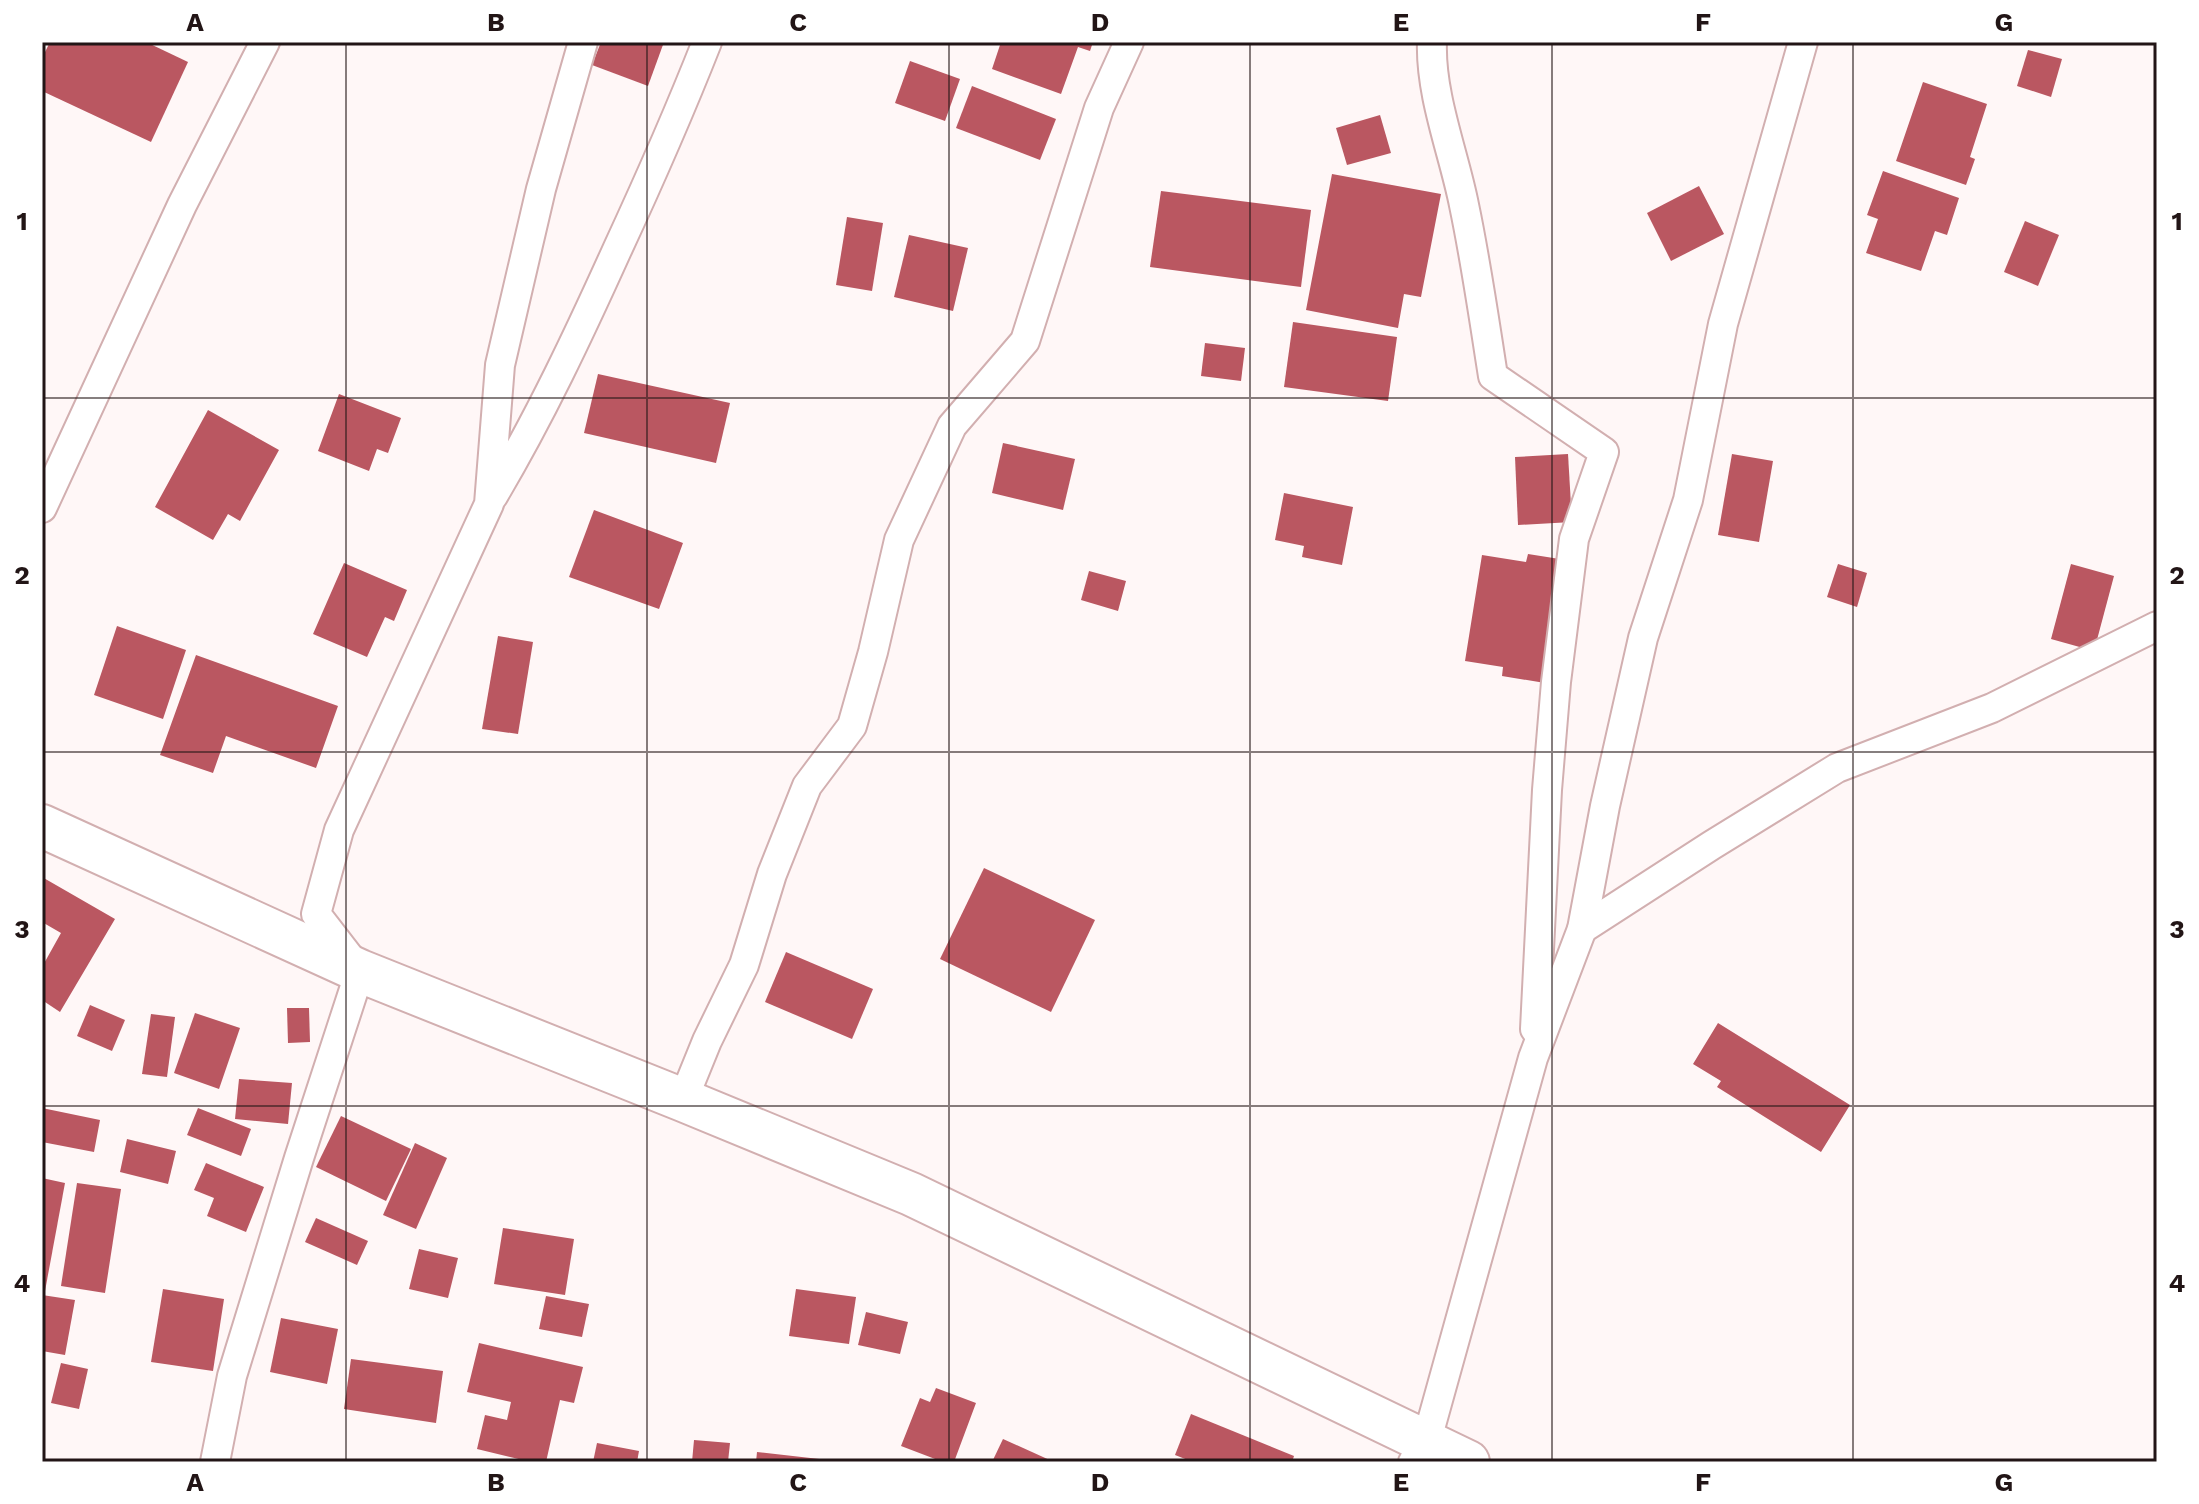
<svg xmlns="http://www.w3.org/2000/svg" width="2199" height="1504" viewBox="0 0 2199 1504" font-family="'Work Sans',sans-serif">
<style>
.building{fill:#ba5761}
.lines{fill:none;stroke-linecap:round;stroke-linejoin:round}
.street-casing{stroke:#d2afb0;stroke-width:32}
.secondary-casing{stroke:#d2afb0;stroke-width:46}
.street{stroke:#fff;stroke-width:28}
.secondary{stroke:#fff;stroke-width:42}
.grid{fill:none;stroke:#221516;stroke-width:2;stroke-opacity:0.55}
.neatline{fill:none;stroke:#221516;stroke-width:3}
.grid-label{font-size:26px;text-anchor:middle;font-weight:bold;fill:#221516}
</style>
<rect width="100%" height="100%" fill="#fff7f7"/>
<g class="building">
<path d="M50,42h96l42,20 -37,80 -109,-51v-33z"/>
<path d="M601,42h63l-16,44 -56,-21z"/>
<path d="M1001,42h92l-3,9 -12,-4 -17,47 -69,-25z"/>
<path d="M2028,50l34,9 -11,38 -34,-11z"/>
<path d="M910,61l50,18 -15,42 -50,-18z"/>
<path d="M1923,82l64,22 -17,53 5,2 -9,26 -70,-24z"/>
<path d="M972,86l84,33 -16,41 -84,-32z"/>
<path d="M1380,115l11,38 -44,12 -11,-37z"/>
<path d="M1883,171l76,27 -12,37 -12,-4 -14,40 -55,-18 12,-34 -11,-4z"/>
<path d="M1332,174l109,20 -20,103 -17,-3 -6,34 -92,-18z"/>
<path d="M1699,186l25,48 -53,27 -24,-48z"/>
<path d="M1161,191l150,19 -10,77 -151,-20z"/>
<path d="M847,217l36,6 -11,68 -36,-6z"/>
<path d="M2025,221l34,14 -21,51 -34,-14z"/>
<path d="M909,235l59,13 -15,63 -59,-14z"/>
<path d="M1293,322l104,15 -9,64 -104,-14z"/>
<path d="M1205,343l40,5 -4,33 -40,-5z"/>
<path d="M598,374l132,29 -14,60 -132,-30z"/>
<path d="M339,394l62,24 -13,35 -11,-4 -8,22 -51,-20z"/>
<path d="M208,410l71,40 -39,71 -12,-7 -15,26 -58,-33z"/>
<path d="M1003,443l72,16 -12,51 -71,-17z"/>
<path d="M1568,454l4,68 -54,3 -3,-68z"/>
<path d="M1732,454l41,7 -14,81 -41,-7z"/>
<path d="M1284,493l69,14 -11,58 -40,-8 2,-11 -29,-6z"/>
<path d="M594,510l89,33 -24,66 -90,-32z"/>
<path d="M1528,554l38,6 -21,123 -43,-7 1,-9 -38,-6 17,-106 44,7z"/>
<path d="M344,563l63,27 -13,31 -9,-4 -18,40 -54,-23z"/>
<path d="M1838,564l29,9 -10,34 -30,-10z"/>
<path d="M2071,564l43,12 -20,75 -43,-12z"/>
<path d="M1089,571l37,10 -8,30 -37,-11z"/>
<path d="M117,626l69,24 -23,69 -69,-24z"/>
<path d="M498,636l35,6 -15,92 -36,-5z"/>
<path d="M196,655l142,51 -22,62 -90,-32 -13,37 -53,-18z"/>
<path d="M984,868l111,52 -44,92 -111,-53z"/>
<path d="M42,877l73,42 -55,93 -18,-12v-33l19,-34 -19,-11z"/>
<path d="M786,952l87,37 -21,50 -87,-37z"/>
<path d="M90,1005l35,15 -13,31 -35,-15z"/>
<path d="M287,1008h22l1,34 -22,1z"/>
<path d="M195,1013l45,15 -21,61 -45,-16z"/>
<path d="M151,1014l24,3 -8,60 -25,-3z"/>
<path d="M1718,1023l132,82 -29,47 -104,-65 4,-6 -28,-17z"/>
<path d="M239,1079l53,4 -4,41 -53,-5z"/>
<path d="M42,1108l58,12 -6,32 -52,-10z"/>
<path d="M198,1108l53,21 -10,27 -54,-21z"/>
<path d="M341,1116l70,33 -25,52 -70,-34z"/>
<path d="M127,1139l49,12 -8,33 -48,-12z"/>
<path d="M415,1143l32,15 -31,71 -33,-14z"/>
<path d="M206,1163l58,24 -18,45 -39,-16 7,-18 -20,-8z"/>
<path d="M42,1178l23,5 -20,108 -3,-1z"/>
<path d="M77,1183l44,6 -16,104 -44,-7z"/>
<path d="M316,1218l52,23 -11,24 -52,-23z"/>
<path d="M503,1228l71,11 -9,56 -71,-11z"/>
<path d="M419,1249l39,9 -10,40 -39,-9z"/>
<path d="M163,1289l61,10 -11,72 -62,-9z"/>
<path d="M796,1289l60,8 -7,47 -60,-8z"/>
<path d="M42,1295l33,5 -10,55 -23,-4z"/>
<path d="M546,1296l43,8 -7,33 -43,-8z"/>
<path d="M866,1312l42,10 -8,32 -42,-9z"/>
<path d="M281,1318l57,11 -11,55 -57,-12z"/>
<path d="M479,1343l104,24 -9,36 -14,-3 -14,62h-15l-54,-13 8,-34 22,5 4,-18 -44,-10z"/>
<path d="M351,1359l92,12 -7,52 -92,-14z"/>
<path d="M61,1363l27,6 -9,40 -28,-6z"/>
<path d="M936,1388l40,15 -22,59h-11l-42,-16 19,-48 10,4z"/>
<path d="M1191,1414l103,42 -2,6h-99l-18,-7z"/>
<path d="M1003,1439l51,23h-62z"/>
<path d="M694,1440l36,3 -2,19h-36z"/>
<path d="M597,1443l42,8 -2,11h-44z"/>
<path d="M757,1452l71,8 -1,2h-71z"/>
</g>
<g class="lines">
<g class="street-casing">
<g id="street">
<path d="M1432,42c-2,53 22,112 32,163 12,57 20,114 29,171l111,76 -30,87 -18,143 -9,108 -12,239"/>
<path d="M493,496c47,-79 86,-162 124,-246 32,-69 62,-137 90,-208"/>
<path d="M42,508l140,-303 83,-163"/>
<path d="M1582,929l130,-84 125,-77 155,-60 165,-82"/>
<path d="M683,1100l24,-59 37,-76 28,-91 35,-88 45,-60 21,-74 26,-112 53,-114 73,-85 74,-233 30,-66"/>
<path d="M215,1462l17,-86 67,-218 61,-187 -44,-57 23,-84 150,-326 11,-139 41,-176 42,-147"/>
<path d="M1413,1462l13,-19 107,-385 49,-129 23,-123 38,-168 45,-138 35,-176 80,-282"/>
</g>
</g>
<g class="secondary-casing">
<path id="secondary" d="M42,826l318,145 323,129 228,94 557,268"/>
</g>
<use href="#street" class="street"/>
<use href="#secondary" class="secondary"/>
</g>
<path class="grid" d="M346,42v1420M647,42v1420M949,42v1420M1250,42v1420M1552,42v1420M1853,42v1420M42,398h2115M42,752h2115M42,1106h2115"/>
<rect width="2199" height="1504" fill="none" stroke="#ffffff" stroke-width="88"/>
<rect x="44" y="44" width="2111" height="1416" class="neatline"/>
<g class="grid-label">
<text x="195" y="31">A</text>
<text x="496" y="31">B</text>
<text x="798" y="31">C</text>
<text x="1100" y="31">D</text>
<text x="1401" y="31">E</text>
<text x="1703" y="31">F</text>
<text x="2004" y="31">G</text>
<text x="22" y="230">1</text>
<text x="2177" y="230">1</text>
<text x="22" y="584">2</text>
<text x="2177" y="584">2</text>
<text x="22" y="938">3</text>
<text x="2177" y="938">3</text>
<text x="22" y="1292">4</text>
<text x="2177" y="1292">4</text>
<text x="195" y="1491">A</text>
<text x="496" y="1491">B</text>
<text x="798" y="1491">C</text>
<text x="1100" y="1491">D</text>
<text x="1401" y="1491">E</text>
<text x="1703" y="1491">F</text>
<text x="2004" y="1491">G</text>
</g>
</svg>
